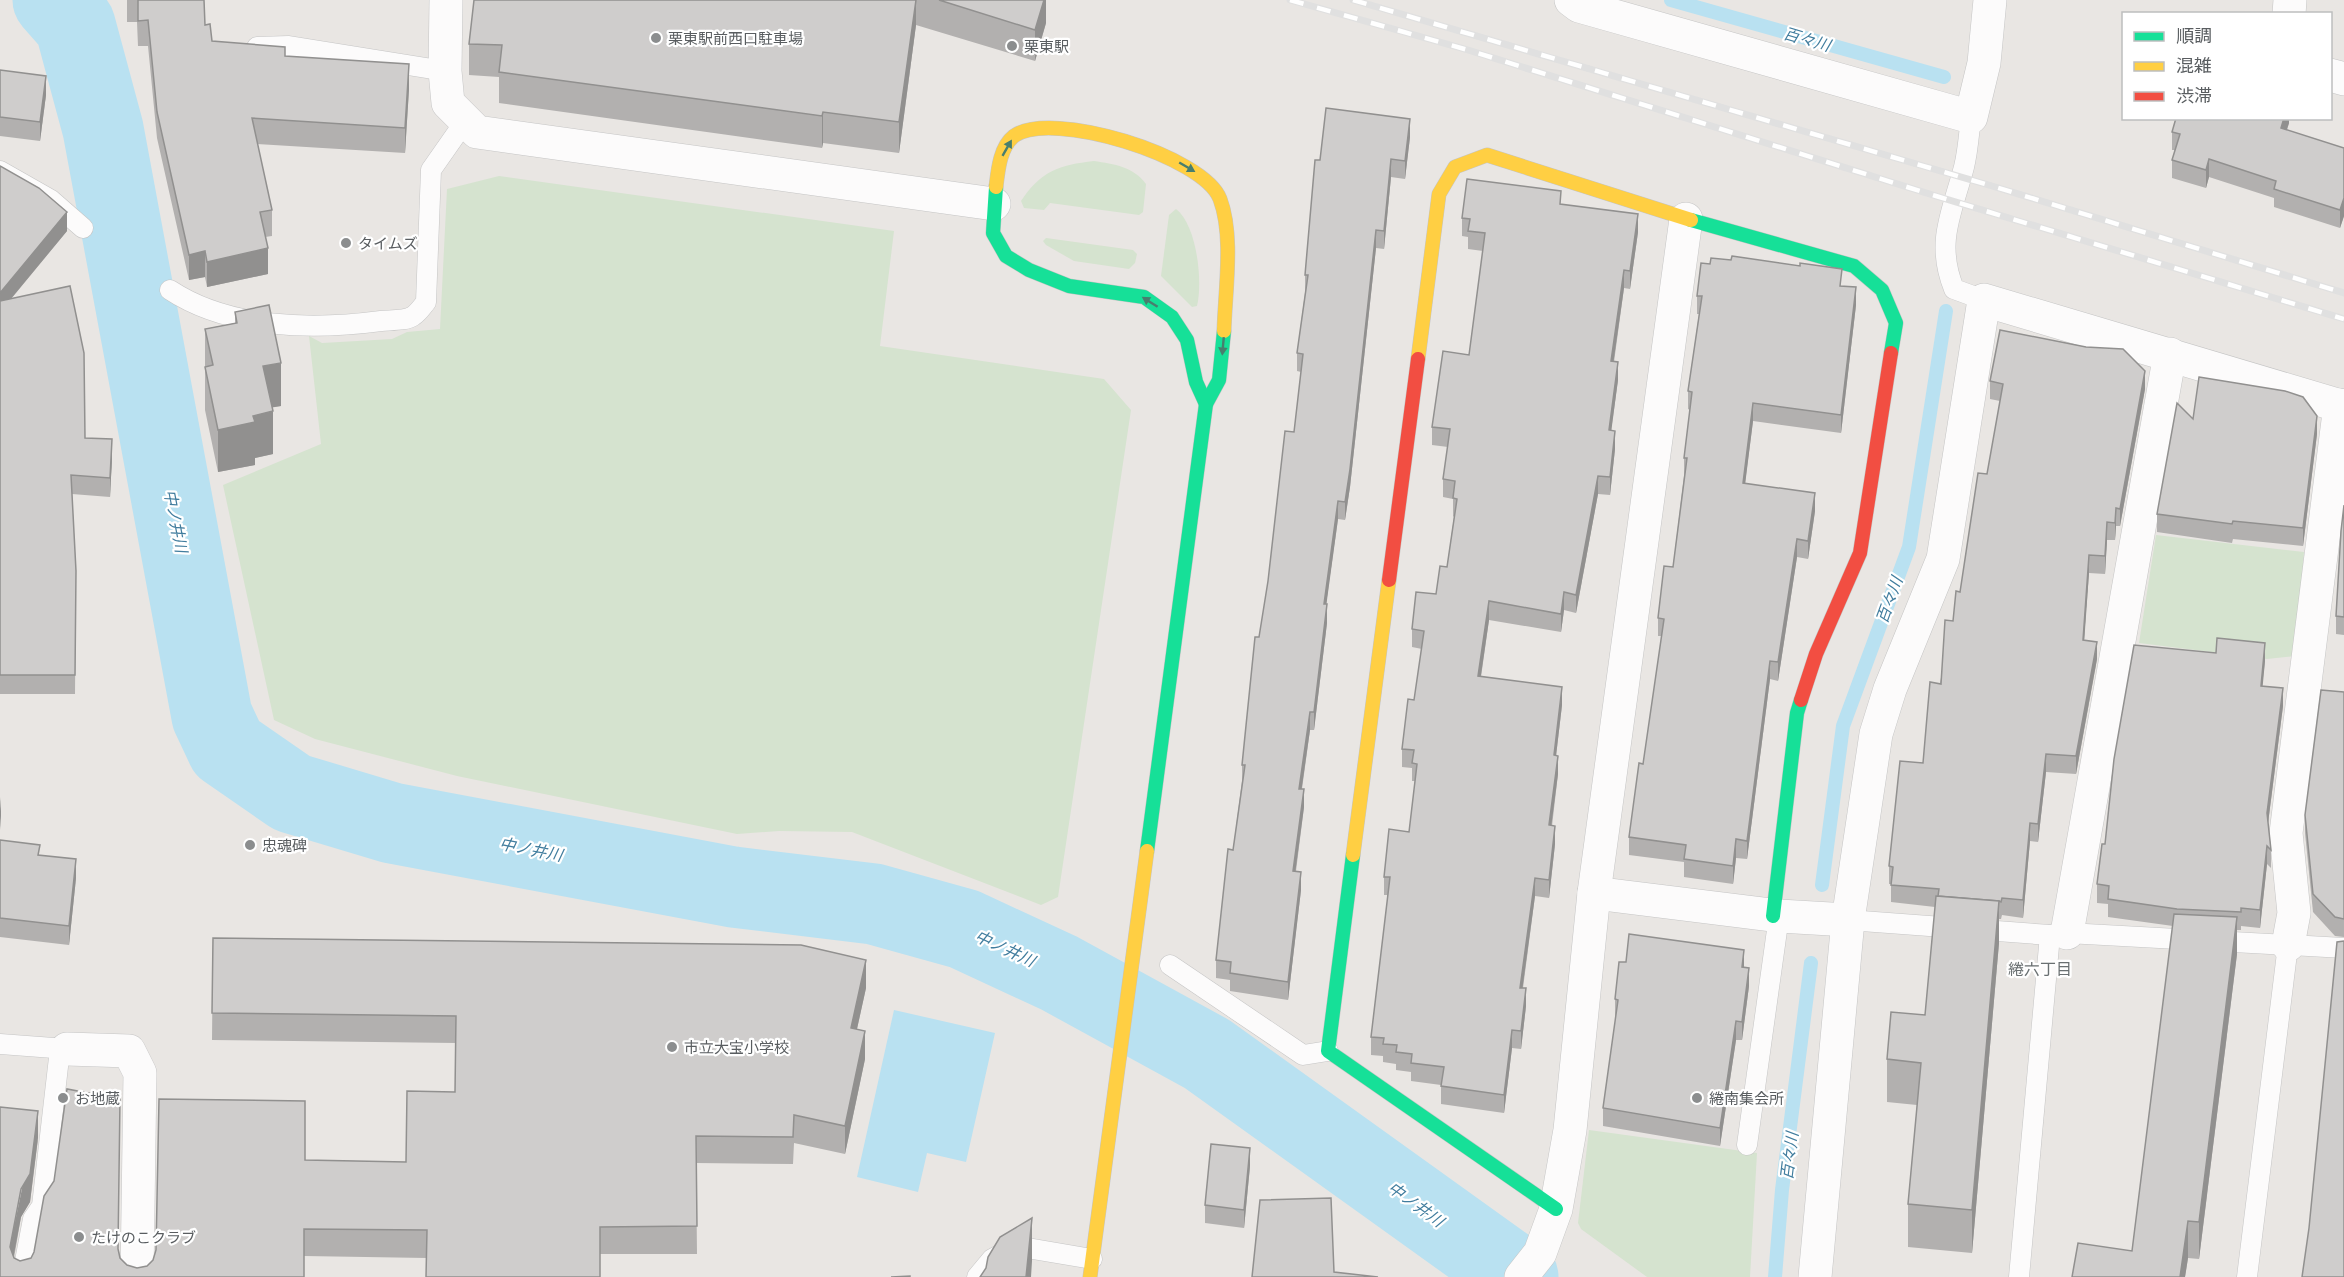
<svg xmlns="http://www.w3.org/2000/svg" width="2344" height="1277" viewBox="0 0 2344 1277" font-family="'Open Sans','Noto Sans JP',sans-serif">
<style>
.green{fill:#d5e3cf}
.water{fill:#b9e1f1}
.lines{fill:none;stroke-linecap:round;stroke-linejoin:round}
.stream{stroke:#b9e1f1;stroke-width:14}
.river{stroke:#b9e1f1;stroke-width:81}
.lane-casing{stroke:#c5c5c5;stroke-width:21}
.street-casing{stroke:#c5c5c5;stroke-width:34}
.fast-casing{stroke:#c5c5c4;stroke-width:15}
.slow-casing{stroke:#c5c5c4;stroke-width:15}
.jam-casing{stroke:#c5c5c4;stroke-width:15}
.lane{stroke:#fcfbfb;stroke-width:20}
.street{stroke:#fcfbfb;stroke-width:33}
.fast{stroke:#16e098;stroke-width:14}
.slow{stroke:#ffcf43;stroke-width:14}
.jam{stroke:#f24e42;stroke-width:14}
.rail-casing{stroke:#e0e0e0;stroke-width:7}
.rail{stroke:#fff;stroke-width:4.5;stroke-dasharray:14;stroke-linecap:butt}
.wall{fill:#b2b0af}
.shaded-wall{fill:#91908f}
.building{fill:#cfcdcc;stroke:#91908f;stroke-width:1.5}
.oneway{fill:#487e6e}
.poi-dot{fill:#8b8d8e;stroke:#fff;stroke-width:2}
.labels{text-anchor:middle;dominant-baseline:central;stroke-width:4.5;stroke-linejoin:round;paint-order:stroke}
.poi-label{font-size:15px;fill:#595d60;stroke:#fff;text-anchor:start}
.water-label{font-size:16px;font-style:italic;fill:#417d9e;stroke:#fff}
.neighbourhood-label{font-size:16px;fill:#6a7072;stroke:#fff}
</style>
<rect width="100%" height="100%" fill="#e9e6e3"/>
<g class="green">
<path d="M1094,161c20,3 40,6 52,23l-3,28 -4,3 -89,-12 -6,7 -20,-2 -3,-7c20,-30 38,-36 73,-40z"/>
<path d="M499,176l395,55 -14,115 224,33 27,31 -73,487 -17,8 -189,-73 -73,-1 -42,3 -280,-58 -142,-37 -41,-19 -51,-235 98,-41 -12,-108 13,7 70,-4 15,-7 33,-3 7,-140z"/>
<path d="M1176,209c21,16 27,73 21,97l-5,1 -31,-31 8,-61z"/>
<path d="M1046,238l87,12 4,4 -2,9 -6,6 -55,-8 -28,-16 -3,-4z"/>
<path d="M2156,535l148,17 -8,104 -29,3 -128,-16z"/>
<path d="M1589,1130l168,23 -7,124h-103l-66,-48 -3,-6z"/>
</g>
<path class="water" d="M894,1010l101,23 -29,129 -39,-9 -9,39 -61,-15z"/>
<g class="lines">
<g class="stream">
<path d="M1671,0l273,77"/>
<path d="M1822,885l21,-159 66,-179 37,-236"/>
<path d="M1775,1277l7,-87 29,-227"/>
</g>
<path class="river" d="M53,0l22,25 28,104 109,587 15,32 65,45 100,30 341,64 141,17 90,25 95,44 148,81 311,223"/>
<g class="lane-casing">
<g id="lane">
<path d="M257,47l32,-1 156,25"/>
<path d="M1971,117c-2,16 -3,34 -7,50 -12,46 -29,75 -10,122l30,11"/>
<path d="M0,171l51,29 32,28"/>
<path d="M170,290c59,39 143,40 211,31 9,-1 25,0 32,-5 5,-3 9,-9 13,-14l5,-132 35,-50"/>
<path d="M1848,920l202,15 17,-2 277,15"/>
<path d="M1170,965l133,90 25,-4"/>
<path d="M0,1044l67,5"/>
<path d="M1747,1145l32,-229"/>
<path d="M22,1277l11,-58 9,-13 18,-157"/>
<path d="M977,1277l15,-18 24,-13 76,13"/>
<path d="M2019,1277l31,-342"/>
<path d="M2247,1277l41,-332"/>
</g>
</g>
<g class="street-casing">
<g id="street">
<path d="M446,0l-1,71 3,32 29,29 517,72"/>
<path d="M1571,0l8,6 392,111 13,-54 6,-63"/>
<path d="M2289,14l1,-14"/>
<path d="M2330,75l14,4"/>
<path d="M1594,893l185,23 69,4"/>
<path d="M2067,933l103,-579"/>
<path d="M2288,945l6,-32 -8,-80 54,-428"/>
<path d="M67,1049l62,2 11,22 -3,204"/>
<path d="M1521,1277l19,-24 16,-44 14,-79 24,-237 92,-674"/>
<path d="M1815,1277l33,-357 28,-186 14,-45 53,-130 41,-259 360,107"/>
</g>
</g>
<g class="fast-casing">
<g id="fast">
<path d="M996,187l-3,46 13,23 23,14 40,16 75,11 28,20 15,23 9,42 10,22"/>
<path d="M1691,220l163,46 28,24 14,33 -5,30"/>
<path d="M1147,851l59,-447 13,-24 5,-49"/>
<path d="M1353,855l-25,196 228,158"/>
<path d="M1773,916l24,-203 4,-13"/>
</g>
</g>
<g class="slow-casing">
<g id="slow">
<path d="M996,187c2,-17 4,-40 18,-51 37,-27 190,20 206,63 14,37 5,93 4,132"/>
<path d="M1418,359l21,-165 16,-27 32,-12 204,65"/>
<path d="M1353,855l36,-275"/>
<path d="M1090,1277l57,-426"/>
</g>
</g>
<g class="jam-casing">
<g id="jam">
<path d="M1389,580l29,-221"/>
<path d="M1801,700l15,-46 44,-101 31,-200"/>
</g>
</g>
<use href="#lane" class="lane"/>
<use href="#street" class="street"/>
<use href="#fast" class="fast"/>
<use href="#slow" class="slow"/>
<use href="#jam" class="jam"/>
<g class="rail-casing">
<g id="rail">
<path d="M1290,0l178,50 468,146 408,123"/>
<path d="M1353,0l639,186 352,107"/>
</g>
</g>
<use href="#rail" class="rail"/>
</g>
<g class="wall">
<path d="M127,0h77l1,25 7,16 73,15 124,33 -4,64 -148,-9 15,66v26l-7,1 3,37 -61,13 -2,-10 -16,3 -32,-142 -9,-92h-10l-1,-24h-10z"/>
<path d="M474,0h572v23l-11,38 -119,-36 -17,128 -76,-10 -1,5 -323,-45v-26l-30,-2v-31z"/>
<path d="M0,70l46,25 -6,46 -40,-5z"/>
<path d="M2284,118h5v5l-2,7 57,18v68l-4,12 -66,-21v-9l-65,-21 -3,11 -34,-10v-18l3,-10h-3v-18z"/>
<path d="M1410,137l-5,42 -14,-2 -7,72 -8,-1 -26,239 -5,33 -7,-1 -12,85 1,19 -13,107h-4l-8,59 2,18 -8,64 5,19 -13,110 -58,-9v-11l-14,-2v-18l17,-110 9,-69v-16l17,-128 35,-205 7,-60 -4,-1v-18l8,-60v-18l15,-115z"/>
<path d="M0,166l67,65 -56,68 74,139 27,20 -2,39 -38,-3 4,77 -1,123h-75z"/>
<path d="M1561,204l77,28 -8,57 -6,-1 -10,74 4,18 -7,51 4,18 -5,46 -12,-1 -22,119 -12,-3 -3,22 -72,-12 -8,57 81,28 -6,51 2,18 -6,52 3,18 -6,54 -14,-2 -12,92 3,18 -5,43 -9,-1 -8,65 -63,-9v-19l-30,-4v-9l-15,-2v-6l-13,-2v-6l-12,-1v-18l17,-142h-4v-18l25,-45 6,-51h-3v-13l-10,-1v-18l12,-49 8,-51 -10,-2v-18l24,-35 11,-27 7,-50 -1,-1v-17l-10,-2v-18l5,-32 -16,-2v-18l37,-72 14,-104 -15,-2v-12l-6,-1v-18z"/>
<path d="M1710,264l132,22 14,19 -15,128 -88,-12 -8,62 70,28 -7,48 -11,-2 -19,124 -8,-2 -23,180 -11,-1 -3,26 -49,-7v-15l-55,-7v-18l14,-73 19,-128h-4v-18l15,-51 11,-91v-18l6,-48 -2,-1v-18l11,-77h-2v-18z"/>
<path d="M235,312l46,94 -9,1 1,47 -18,4v7l-37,7 -13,-62v-81l30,-6z"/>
<path d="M1990,381l155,8 -25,137h-4l-1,14h-8l-2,34 -16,-1 -5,67 13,19 -21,115 -30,-2 -8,70 -8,-1 -7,77 -21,-3 -1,4h-2v24l-27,310 -64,-6v-43l9,-99 -30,-3v-43l38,-44 10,-108 -44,-5v-18h-2v-18l34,-103 30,-142 34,-147 13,-73 -10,-2z"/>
<path d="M2193,419l124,15 -14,112 -70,-7 -1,4 -75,-11v-18z"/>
<path d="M2344,505v130l-8,-1v-18z"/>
<path d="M2265,661l-3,25 21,20 -15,117 3,27v18l-4,-4 -7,64 -19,-2v4h-4v24l-38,305 -11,-1 -3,19h-113l60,-26 41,-325 -65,-9v-13l-11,-1v-19l8,-40z"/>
<path d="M2344,692v245l-9,-1 -22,-24 -8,-79v-18z"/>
<path d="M0,840l40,15 36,23 -7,67 -69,-8z"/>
<path d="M213,938l653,50 -9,41 8,30 -20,95 -51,-11 -1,21 -97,-1 1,91h-97l-173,4 -123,-2v21h-304l38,-139 -8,64 -9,15 -7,41 6,3 99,-10 1,7 7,7 10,3 10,-2 158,-106 101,2 49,-70 1,-49 -244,-3z"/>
<path d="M1744,968l5,18 -7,54h-6l-16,106 -117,-20v-18l13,-90h-1v-19z"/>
<path d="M1250,1166l-6,62 -39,-5v-18z"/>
</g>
<g class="shaded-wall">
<path d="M916,0v25l-17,128v-31z"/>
<path d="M1044,0h2v23l-11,38v-31z"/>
<path d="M409,64v25l-4,64v-25z"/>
<path d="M46,76v19l-6,46v-19z"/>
<path d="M823,112v31l-1,5v-32z"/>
<path d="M2284,118h5v5l-8,23v-18z"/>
<path d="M1410,119v18l-5,42v-18z"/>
<path d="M1391,159v18l-7,72v-18z"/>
<path d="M2209,159v18l-3,11v-18z"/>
<path d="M2344,198v18l-4,12v-18z"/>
<path d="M67,212v19l-67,81v-19z"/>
<path d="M1638,214v18l-8,57v-18z"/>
<path d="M1376,230v18l-26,239 -5,33v-18z"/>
<path d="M268,248v26l-61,13v-25z"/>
<path d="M205,251v26l-16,3v-25z"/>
<path d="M1624,270v18l-13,91v-18z"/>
<path d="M1856,287v18l-15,128v-18z"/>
<path d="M1618,362v18l-9,68v-18z"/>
<path d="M281,363v43l-18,3v-43z"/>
<path d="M2145,371v18l-25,137v-17z"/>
<path d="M1753,403v18l-10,80v-18z"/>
<path d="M273,411v43l-18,4v7l-37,7v-42l35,-14z"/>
<path d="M2317,416v18l-14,112v-18z"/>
<path d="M1615,431v18l-5,46v-18z"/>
<path d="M112,439v19l-2,39v-19z"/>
<path d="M1598,476v18l-22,119v-18z"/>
<path d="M1815,493v18l-7,48v-18z"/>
<path d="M1338,501v18l-14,103v-18z"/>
<path d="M2116,508v18l-1,14v-17z"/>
<path d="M2107,522v18l-2,34v-18z"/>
<path d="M1797,539v18l-19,124v-19z"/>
<path d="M2089,555v18l-6,85v-18z"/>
<path d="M1564,592v18l-3,22v-18z"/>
<path d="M1489,601v19l-11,75v-19z"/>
<path d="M1327,604v19l-13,107v-18z"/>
<path d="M2097,642v17l-21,115v-18z"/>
<path d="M2265,643v18l-4,43v-18z"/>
<path d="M1770,661v18l-23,180v-18z"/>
<path d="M1562,687v18l-8,68v-18z"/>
<path d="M2283,688v18l-16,125v-18z"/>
<path d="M1310,712v18l-11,77v-18z"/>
<path d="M2046,754v18l-8,70v-18z"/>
<path d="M1558,756v18l-9,69v-18z"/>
<path d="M1304,789v18l-11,82v-18z"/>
<path d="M1,797v19l-1,14v-19z"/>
<path d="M2030,823v18l-7,77v-18z"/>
<path d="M1555,826v18l-6,54v-18z"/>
<path d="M1736,839v19l-3,26v-18z"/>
<path d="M2267,846v18l-7,64v-18z"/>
<path d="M76,859v19l-7,67v-19z"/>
<path d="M1301,872v18l-13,110v-18z"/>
<path d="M1535,878v18l-15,110v-18z"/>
<path d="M1999,901v42l-27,310v-43z"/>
<path d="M2237,917v37l-38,305v-37z"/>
<path d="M1744,950v18l-2,-1z"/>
<path d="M866,960v28l-15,68v-28z"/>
<path d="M1749,968v18l-7,54v-18z"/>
<path d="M1526,988v18l-5,43v-18z"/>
<path d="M1736,1021v19l-16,106v-18z"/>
<path d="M1512,1030v18l-8,65v-18z"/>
<path d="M865,1031v28l-20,95v-28z"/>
<path d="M38,1111v27l-8,64 -9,15 -11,58v-28z"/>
<path d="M1250,1148v18l-6,62v-18z"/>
<path d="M1032,1218v43l-1,16h-5z"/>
<path d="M2188,1221v37l-3,19h-5z"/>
</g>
<g class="building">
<path d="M138,0h66l1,25 5,-1 2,17 73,6v9l124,8 -4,64 -153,-10 20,92 -12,2 8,36 -61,14 -2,-11 -16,4 -32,-143 -9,-92 -10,1z"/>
<path d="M474,0h442l-17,122 -76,-10 -1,4 -323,-44 3,-27 -33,-1z"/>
<path d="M939,0h105l-9,30z"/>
<path d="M0,70l46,6 -6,46 -40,-5z"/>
<path d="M1326,108l84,11 -5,42 -14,-2 -7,72 -8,-1 -26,239 -5,33 -7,-1 -14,103h3l-13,108h-4l-11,77h5l-11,82 8,1 -13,110 -58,-9 1,-11 -15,-2 12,-111 5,1 12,-85h-3l13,-128h4l9,-56 17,-150 9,1 9,-78 -6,-1 11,-78h-3l10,-115h5z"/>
<path d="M2176,118h108l-3,10 63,20v50l-4,12 -66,-21 2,-8 -67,-22 -3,11 -34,-10 8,-26 -8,-2z"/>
<path d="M0,166l39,22 28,24 -67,81z"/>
<path d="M1467,179l94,12 -1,13 78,10 -8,57 -6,-1 -13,91 7,1 -9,68 6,1 -5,46 -12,-1 -22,119 -12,-3 -3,22 -72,-13 -11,75 84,11 -8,68 4,1 -9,69 6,1 -6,54 -14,-2 -15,110h6l-5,43 -9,-1 -8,65 -63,-9 3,-19 -33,-4 1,-9 -16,-2 1,-7 -14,-1 1,-6 -13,-1 19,-160h-6l5,-48 20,3 8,-68 -5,-1 2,-13 -12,-1 6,-50 6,1 10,-69 -12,-2 4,-37 20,2 4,-28 7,1 10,-68 -4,-1 2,-17 -12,-2 7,-50 -18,-2 11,-76 26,4 16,-122 -17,-2 2,-12 -8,-1z"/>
<path d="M1732,256l68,10v-3l42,6 -2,17 16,1 -15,128 -88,-12 -10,80 72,10 -7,48 -11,-2 -19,123 -8,-1 -23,180 -11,-2 -3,27 -49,-7 2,-14 -57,-8 10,-74 4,1 21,-145 -6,-1 6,-52 9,1 14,-109h-3l8,-66 -4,-1 14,-95h-5l4,-33 9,1 1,-6 20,2z"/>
<path d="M70,286l14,67 1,85 27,1 -2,39 -39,-3 5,96 -1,104h-75v-374z"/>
<path d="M269,305l12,58 -18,3 10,45 -20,5 2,6 -37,8 -13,-63 8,-2 -8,-36 32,-6 -2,-11z"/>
<path d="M2000,330l86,17 37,2 22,22 -25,138 -4,-1 -1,15 -8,-1 -2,34 -16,-1 -6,85 14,2 -21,114 -30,-2 -8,70 -8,-1 -7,77 -21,-2 -1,4 -2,-1 -61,-5 1,-7 -48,-4 2,-18 -4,-1 11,-105 23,2 7,-81 11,2 4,-64 8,1 3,-30 4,1 18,-119 9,1 16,-90 -13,-3z"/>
<path d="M2199,377l86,14 18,6 14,19 -14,112 -70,-7 -1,3 -75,-10 20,-111 16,16z"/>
<path d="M2344,505v112l-8,-1 5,-85z"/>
<path d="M2217,638l48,5 -4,43 22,2 -16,125 4,37 -4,-4 -7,64 -19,-2v4l-64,-3 -69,-10 1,-13 -12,-2 5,-40h3l9,-85 20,-114 82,8z"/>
<path d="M2321,690l23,2v227l-9,-2 -22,-23 -8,-79z"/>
<path d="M0,840l40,5 -2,10 38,4 -7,67 -69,-8z"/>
<path d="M1936,896l63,5 -27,309 -64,-6 13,-141 -34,-4 4,-47 34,3z"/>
<path d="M2174,914l63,3 -38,305 -11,-1 -8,56h-108l6,-34 54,8z"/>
<path d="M1629,934l115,16 -2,17 7,1 -7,54 -6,-1 -16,107 -117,-20 15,-108 -3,-1 4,-37h7z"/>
<path d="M213,938l588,7 65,15 -15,68 14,3 -20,95 -51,-11 -1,22 -97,-1 1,90 -97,1v50h-174l1,-47 -123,-1v48h-304v-170l38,4 -8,63 -9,15 -11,58 4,11 6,3 11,-3 3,-6 10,-56 10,-15 13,-92 53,10 -2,150 2,9 7,7 10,3 10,-2 6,-6 3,-10 3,-151 146,2v59l101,2 1,-71 48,1 1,-76 -244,-3z"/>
<path d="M2344,941v336h-42l7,-49 28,-286z"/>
<path d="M1211,1144l39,4 -6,62 -39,-5z"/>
<path d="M1331,1198l3,74 44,5h-126l8,-77z"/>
<path d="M1032,1218l-6,59h-46l6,-9 2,-11 12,-20z"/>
<path d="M910,1276v1h-19z"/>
</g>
<defs><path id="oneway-solid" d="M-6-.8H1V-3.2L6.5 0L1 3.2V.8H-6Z" transform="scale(1.5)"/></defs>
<g class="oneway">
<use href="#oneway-solid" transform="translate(1007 148) rotate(-60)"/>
<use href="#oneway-solid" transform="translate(1187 167) rotate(30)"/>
<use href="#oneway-solid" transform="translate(1150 302) rotate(-148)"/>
<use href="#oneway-solid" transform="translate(1223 346) rotate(95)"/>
</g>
<g class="poi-dot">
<circle cx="656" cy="38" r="6"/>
<circle cx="1012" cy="46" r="6"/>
<circle cx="346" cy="243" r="6"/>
<circle cx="250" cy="845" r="6"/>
<circle cx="672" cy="1047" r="6"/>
<circle cx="63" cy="1098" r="6"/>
<circle cx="1697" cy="1098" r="6"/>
<circle cx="79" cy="1237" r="6"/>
</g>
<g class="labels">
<g class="poi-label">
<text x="668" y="38">栗東駅前西口駐車場</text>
<text x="1024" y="46">栗東駅</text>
<text x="358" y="243">タイムズ</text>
<text x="262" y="845">忠魂碑</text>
<text x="684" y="1047">市立大宝小学校</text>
<text x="75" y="1098">お地蔵</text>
<text x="1709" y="1098">綣南集会所</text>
<text x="91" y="1237">たけのこクラブ</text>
</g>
<g class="water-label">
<text transform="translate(1807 39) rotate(16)">百々川</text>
<text transform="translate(176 521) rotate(79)">中ノ井川</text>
<text transform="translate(1889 600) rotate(-70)">百々川</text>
<text transform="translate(531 849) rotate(11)">中ノ井川</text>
<text transform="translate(1005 948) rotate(25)">中ノ井川</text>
<text transform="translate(1789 1156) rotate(-83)">百々川</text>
<text transform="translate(1416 1204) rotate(36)">中ノ井川</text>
</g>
<g class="neighbourhood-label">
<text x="2040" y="969">綣六丁目</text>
</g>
</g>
<rect x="2122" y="12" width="210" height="108" fill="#ffffff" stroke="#bdbebf" stroke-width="1.5"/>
<rect x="2134" y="32" width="30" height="9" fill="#16e098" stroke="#bdbebf" stroke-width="1.5"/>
<text x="2176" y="42" font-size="18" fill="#595d60">順調</text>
<rect x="2134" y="62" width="30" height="9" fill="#ffcf43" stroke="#bdbebf" stroke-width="1.5"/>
<text x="2176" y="72" font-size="18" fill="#595d60">混雑</text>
<rect x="2134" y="92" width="30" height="9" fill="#f24e42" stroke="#bdbebf" stroke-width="1.5"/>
<text x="2176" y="102" font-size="18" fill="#595d60">渋滞</text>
</svg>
